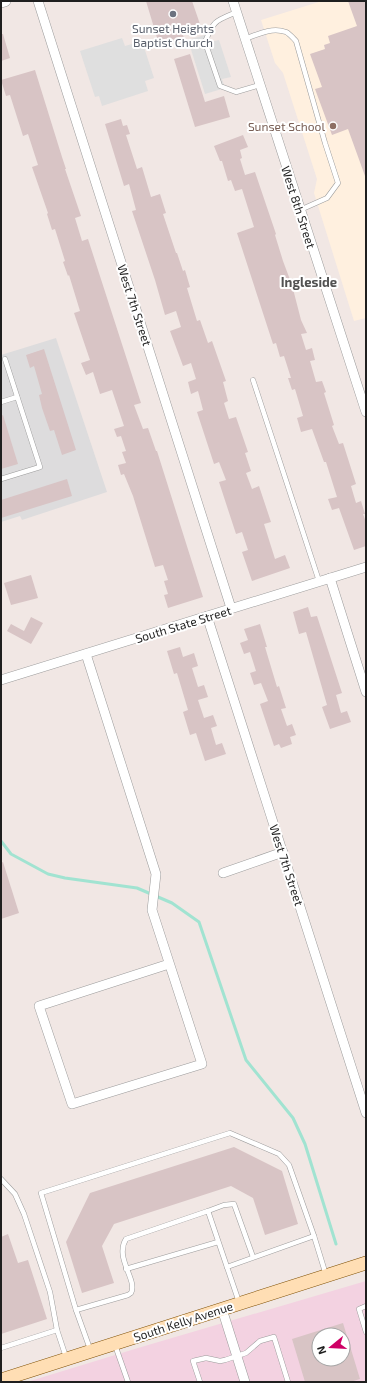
<svg xmlns="http://www.w3.org/2000/svg" width="367" height="1383" viewBox="0 0 367 1383" font-family="'Exo 2',sans-serif">
<style>
.residential{fill:#dddcdd}
.commercial{fill:#f3d2e1;fill-rule:evenodd}
.education{fill:#fff0df}
.parking{fill:#dfdfdf}
.lines{fill:none;stroke-linecap:round;stroke-linejoin:round}
.stream{stroke:#a1e3d1;stroke-width:3}
.building{fill:#d8c4c5;fill-rule:evenodd}
.service-casing{stroke:#9c9c9c;stroke-width:5.5}
.minor-casing{stroke:#9c9c9c;stroke-width:10}
.tertiary-casing{stroke:#9c9c9c;stroke-width:12}
.secondary-casing{stroke:#7c4d00;stroke-width:14}
.service{stroke:#fff;stroke-width:4.5}
.minor{stroke:#fff;stroke-width:9}
.tertiary{stroke:#fff;stroke-width:11}
.secondary{stroke:#ffdeb4;stroke-width:13}
.worship-dot{fill:#6b7280;stroke:#fff;stroke-width:1.5}
.education-dot{fill:#8d6e63;stroke:#fff;stroke-width:1.5}
.labels{text-anchor:middle;dominant-baseline:central;stroke-width:4;stroke-linejoin:round;paint-order:stroke}
.worship-label{font-size:12px;fill:#5b616d;stroke:#fff}
.education-label{font-size:12px;fill:#785e54;stroke:#fff;text-anchor:end}
.street-label{font-size:12px;fill:#1f1f1f;stroke:#fff}
.neighbourhood-label{font-size:13px;font-weight:bold;fill:#525252;stroke:#fff}
</style>
<rect width="100%" height="100%" fill="#f1e7e4"/>
<path class="residential" d="M56,338l51,154 -85,28 -2,-4 -19,6v-167z"/>
<path class="commercial" d="M366,1281v101h-339l111,-34zM319,1335h24v24h-24z"/>
<path class="education" d="M322,1h44v317l-12,3 -40,-128 3,-14 -34,-106 -8,-10 -14,-43z"/>
<g class="parking">
<path d="M208,34l2,8 9,-2 12,37 -9,2 3,9 -20,6 -17,-54z"/>
<path d="M122,38l3,8 17,-5 12,37 -9,3 3,10 -46,15 -3,-10 -4,1 -15,-46z"/>
</g>
<g class="lines">
<path class="stream" d="M1,841l10,13 37,20 17,4 72,10 35,15 27,19 47,138 47,58 12,26 31,100"/>
</g>
<g class="building">
<path d="M146,1h46l9,26 -19,6 2,5 -15,5 -1,-5 -10,3z"/>
<path d="M348,1h18v175h-1l-17,-47 -16,6 -17,-46 7,-2 -12,-33 15,-5 -1,-4 6,-2 -2,-7 29,-10z"/>
<path d="M1,34h2l7,24 -9,3z"/>
<path d="M190,54l15,48 19,-6 6,21 -35,10 -21,-68z"/>
<path d="M35,70l27,87 4,12h-1l16,47 -6,2 7,23 6,-2 53,164 -7,2 9,24 5,-1 8,23h1l46,146 -35,11 -4,-13 4,-1 -4,-13 4,-1 -5,-15 -8,2 -22,-71 -9,-22 -3,1 -3,-10 8,-2 -4,-11 4,-1 -5,-15 -4,1 -3,-8 10,-3 -12,-36 -12,4 -7,-22 -7,3 -5,-12 9,-3 -16,-47 6,-2 -11,-36 -1,1 -5,-14 2,-1 -10,-32 -3,1 -5,-16 1,-1 -16,-46 6,-2 -10,-31 -5,2 -13,-41 -4,1 -5,-16z"/>
<path d="M121,119l2,7 4,-1 3,9 -4,1 11,34 5,-2 9,30 9,-3 6,19 -3,1 13,39h1l6,18 2,-1 5,17 -3,1 10,33 3,-1 8,23 4,-2 14,40 -3,1 5,19 -4,2 5,16 7,-2 12,35 -3,1 6,18 -5,2 6,16 7,-3 12,36 -7,2 11,35 10,-4 5,13 -38,13 -10,-29 6,-2 -6,-18 -6,2 -17,-52 7,-2 -7,-18 -5,2 -17,-52 6,-2 -5,-19 -7,3 -3,-12 8,-3 -5,-16 -8,3 -13,-35 11,-4 -5,-16 -11,4 -10,-35 -23,-69 4,-1 -7,-26 -5,2 -19,-62z"/>
<path d="M243,135l5,12 -8,3 2,8 -2,1 5,16 10,-3 21,62 -1,1 8,26 9,24 9,35 6,13 -6,1 5,16 6,-2 3,12 -5,1 6,21 6,-1 4,11 -2,1 10,32 -2,1 7,18 4,-1 13,41 -5,2 5,17 5,-2 4,13h-2l3,8v24l-12,4 -15,-42 -7,2 -4,-11 9,-2 -11,-35h-2l-12,-33 -11,3 -4,-14 6,-2 -8,-27 -3,1 -4,-12h3l-7,-22 -4,1 -4,-14 -3,1 -36,-111 17,-6 -12,-38 -7,2 -4,-11 -3,1 -6,-20h-2l-6,-15z"/>
<path d="M44,349l32,101 -14,5 -8,-25 -4,1 -8,-23 -3,-13 3,-1 -8,-28 -4,2 -4,-13z"/>
<path d="M3,415l15,49 -17,5v-53z"/>
<path d="M67,479l5,17 -71,22v-18z"/>
<path d="M31,575l7,23 -27,7 -7,-22z"/>
<path d="M308,607l3,10 6,-1 25,77 -6,2 5,18 6,-2 4,11 -21,7 -8,-22 5,-2 -21,-73 -7,2 -6,-22z"/>
<path d="M31,617l12,6 -12,21 -24,-13 4,-7 13,7z"/>
<path d="M260,624l7,23h-2l12,40 2,-1 7,22 -5,1 6,17 5,-2 4,11 -6,2 2,7 -11,4 -2,-4 -5,2 -14,-42 8,-3 -7,-18 -7,2 -4,-12 6,-2 -6,-19 -6,2 -4,-11 8,-3 -4,-11z"/>
<path d="M180,647l3,10 11,-4 4,13 -6,2 6,19 6,-2 4,12 -10,3 6,18 9,-3 4,11 -6,2 5,17 6,-2 4,11 -21,7 -9,-28 -6,2 -7,-23 5,-2 -11,-37 -3,1 -7,-23z"/>
<path d="M3,862l16,51 -18,6v-56z"/>
<path d="M234,1147l48,24 16,53 -33,11 -12,-37 -22,-12 -117,38 -12,22 12,37 -32,10 -16,-51 24,-49z"/>
<path d="M8,1234l10,29 10,-3 19,59 -46,15v-97z"/>
<path d="M343,1323l17,56 -10,3h-45l-13,-43zM315,1335h28v24h-24v-10z"/>
</g>
<g class="lines">
<g class="service-casing">
<g id="service">
<path d="M237,12c-22,9 -23,8 -32,30l15,44 16,6 24,-7"/>
<path d="M245,39c13,-5 27,-12 41,-7 4,2 7,6 10,9l29,102 13,40 -11,15 -27,12"/>
<path d="M253,380l66,201"/>
<path d="M1,402l16,-5"/>
<path d="M1,479l39,-12 -35,-108"/>
<path d="M1,1179l14,15 9,20 26,78 7,38 9,27"/>
<path d="M208,1211l16,-6 10,-1 19,53"/>
<path d="M126,1269l92,-27"/>
<path d="M239,1302l-12,-35 87,-31"/>
<path d="M366,1306l-7,3 7,23"/>
<path d="M76,1310l52,-15 3,-2c7,-13 -17,-35 -5,-54l82,-28 19,56"/>
<path d="M115,1345l13,37"/>
<path d="M1,1348l56,-18"/>
<path d="M90,1349l-14,-39 -35,-117 189,-60 49,21 10,11 25,71 12,39"/>
<path d="M200,1382l-7,-21 13,-3 14,3 5,-1 21,-7 14,-12 14,-4 14,45"/>
</g>
</g>
<g class="minor-casing">
<g id="minor">
<path d="M38,1l193,607"/>
<path d="M233,1l133,411"/>
<path d="M330,578l36,114"/>
<path d="M207,616l159,497"/>
<path d="M86,654l70,220 -4,36 50,154 -130,40 -33,-98 130,-42"/>
<path d="M1,680l365,-113"/>
<path d="M223,873l60,-21"/>
<path d="M222,1309l23,73"/>
</g>
</g>
<g class="tertiary-casing">
<path id="tertiary" d="M1,2l4,-1"/>
</g>
<g class="secondary-casing">
<path id="secondary" d="M1,1380l365,-117"/>
</g>
<use href="#service" class="service"/>
<use href="#minor" class="minor"/>
<use href="#tertiary" class="tertiary"/>
<use href="#secondary" class="secondary"/>
</g>
<circle class="worship-dot" cx="173" cy="14" r="4"/>
<circle class="education-dot" cx="333" cy="126" r="4"/>
<g class="labels">
<g class="worship-label">
<text x="173" y="28">Sunset Heights<tspan x="173" dy="14">Baptist Church</tspan></text>
</g>
<g class="education-label">
<text x="325" y="126">Sunset School</text>
</g>
<g class="street-label">
<text transform="translate(299 207) rotate(72)">West 8th Street</text>
<text transform="translate(135 305) rotate(72)">West 7th Street</text>
<text transform="translate(183 624) rotate(-17)">South State Street</text>
<text transform="translate(287 865) rotate(72)">West 7th Street</text>
<text transform="translate(183 1321) rotate(-18)">South Kelly Avenue</text>
</g>
<g class="neighbourhood-label">
<text x="309" y="282">Ingleside</text>
</g>
</g>
<rect width="367" height="1383" fill="none" stroke="#1f1f1f" stroke-width="4"/>
<g transform="translate(331 1347) rotate(252)"><circle r="19" fill="#ffffff" stroke="#a5a5a5"/>
<path d="M0-3L7 15L0 10L-7 15Z" fill="#ce0065"/>
<text y="-6" font-size="11" font-weight="bold" text-anchor="middle" fill="#1f1f1f">N</text>
</g>
</svg>
